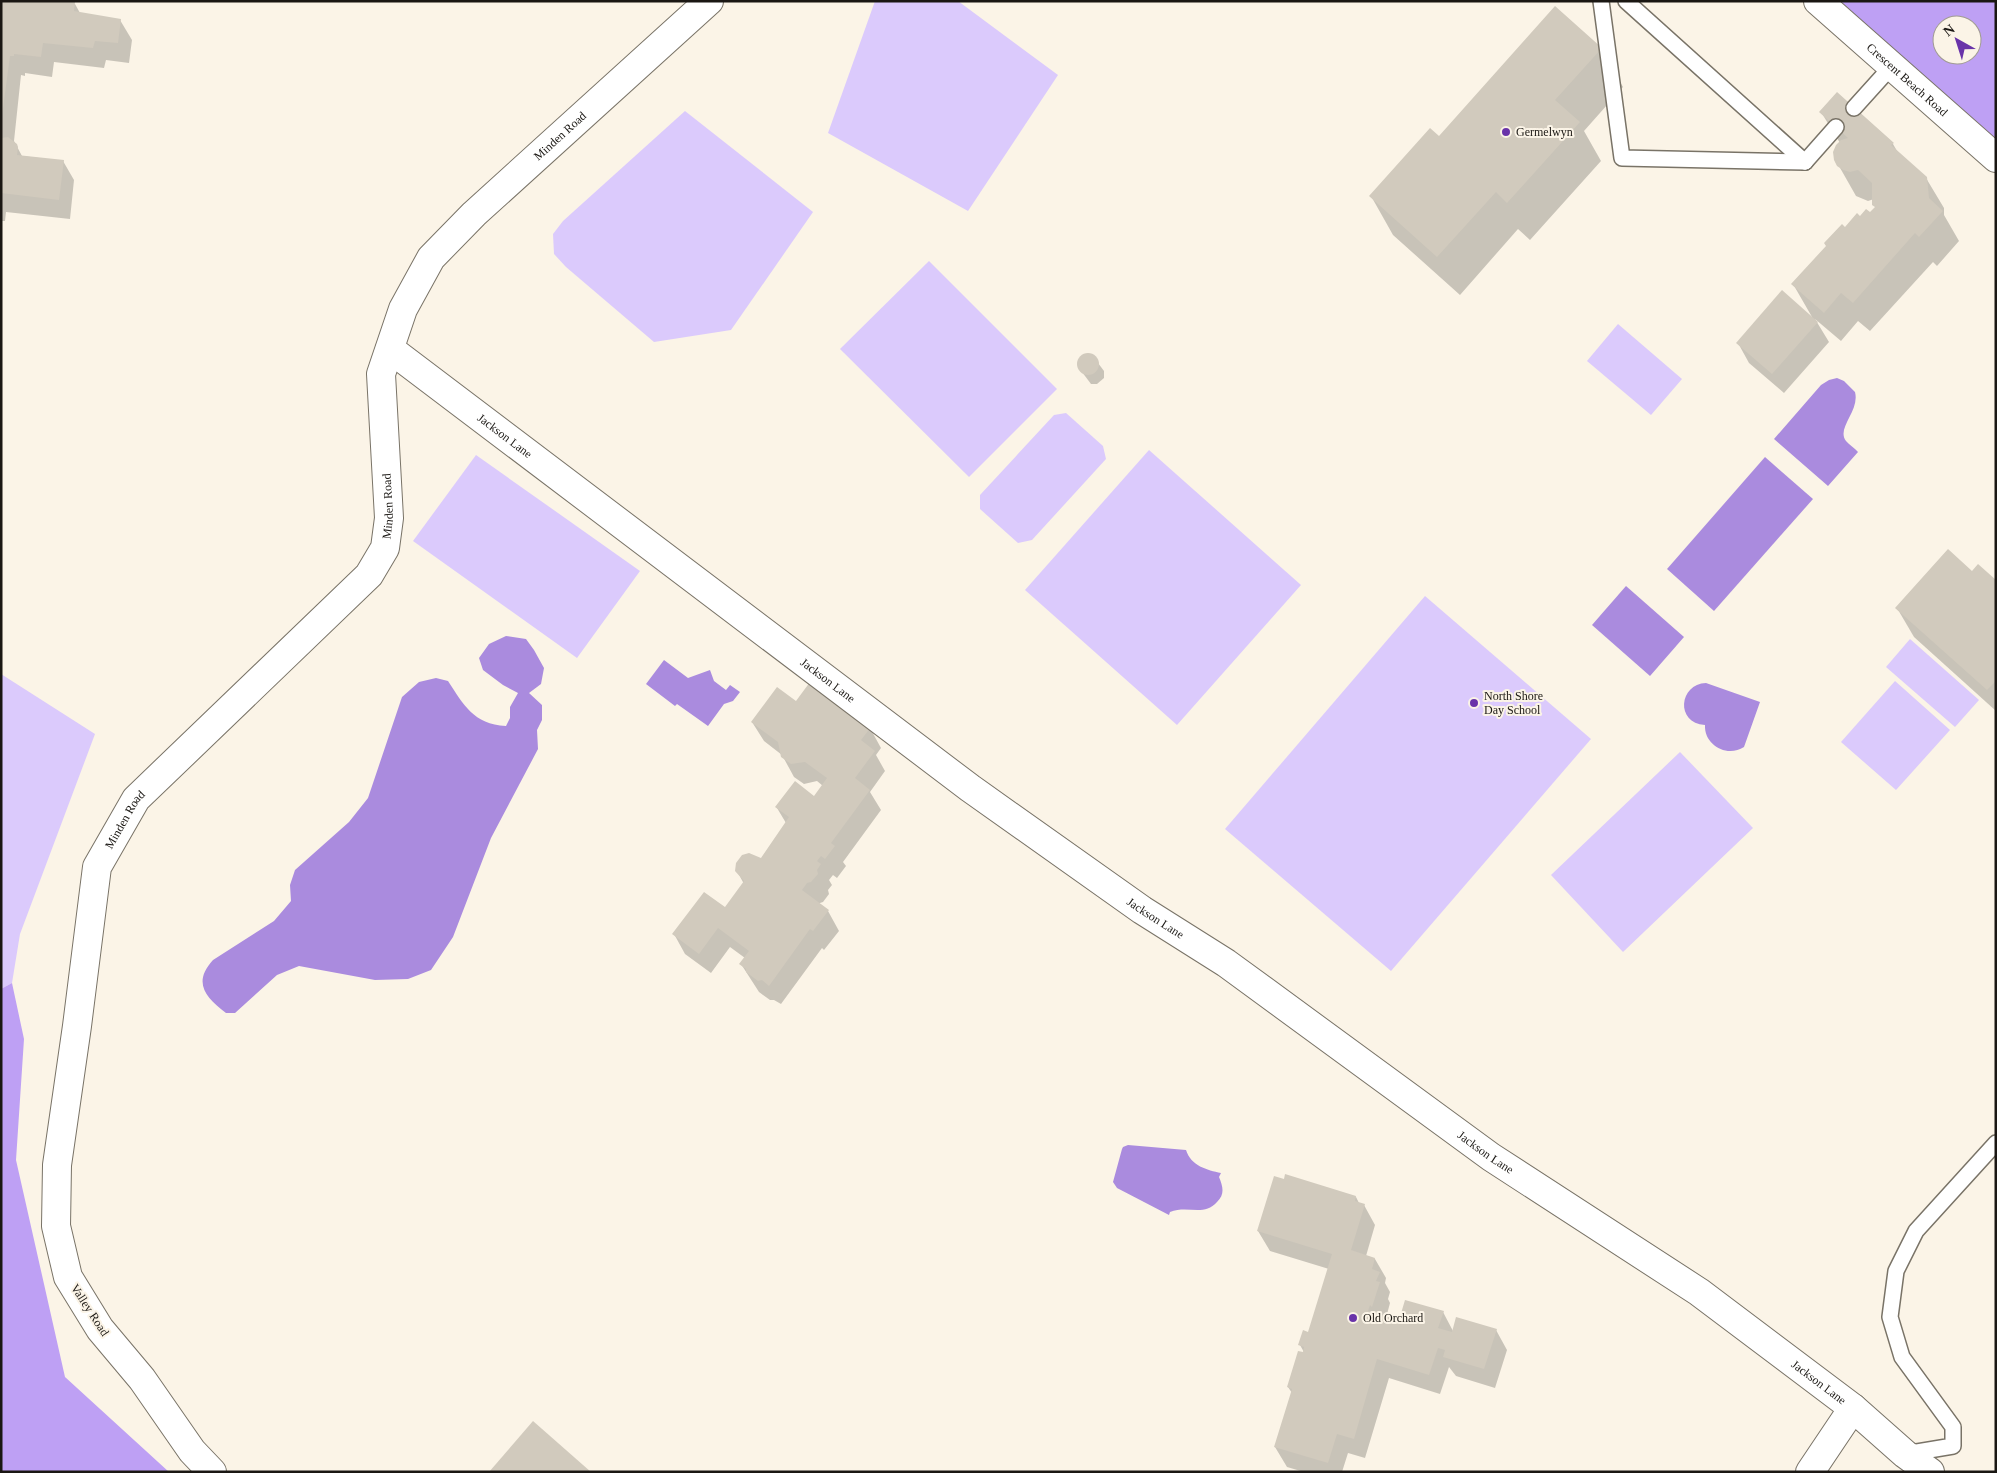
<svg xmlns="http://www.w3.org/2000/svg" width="1997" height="1473" viewBox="0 0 1997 1473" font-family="Georgia,serif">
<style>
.green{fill:#dbcafc}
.forest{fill:#bea0f4;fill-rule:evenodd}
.water{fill:#aa8bde}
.shadow{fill:#0003}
.building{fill:#d1cabd}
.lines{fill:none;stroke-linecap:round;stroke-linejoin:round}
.service-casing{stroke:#797367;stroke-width:18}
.minor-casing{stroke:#797367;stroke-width:30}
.tertiary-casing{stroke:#797367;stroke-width:30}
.service{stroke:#fff;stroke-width:15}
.minor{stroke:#fff;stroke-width:28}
.tertiary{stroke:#fff;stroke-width:28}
.poi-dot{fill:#6933a9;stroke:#fbf4e7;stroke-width:2}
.labels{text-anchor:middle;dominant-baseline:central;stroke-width:4;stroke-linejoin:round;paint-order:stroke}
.street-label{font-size:12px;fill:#1a1713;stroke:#fbf4e7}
.poi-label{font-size:12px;fill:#1a1713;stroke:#fbf4e7;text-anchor:start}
</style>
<rect width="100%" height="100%" fill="#fbf4e7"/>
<g class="green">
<path d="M875,1h83l100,74 -90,136 -140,-78z"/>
<path d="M685,111l128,101 -82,118 -77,12 -88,-75 -12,-13 -1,-20 10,-13z"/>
<path d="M929,261l128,128 -88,88 -129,-128z"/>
<path d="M1618,324l64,55 -31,36 -64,-54z"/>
<path d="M1066,413l37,33 3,13 -74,81 -14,3 -38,-34v-14l74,-80z"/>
<path d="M1149,450l152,135 -124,140 -152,-135z"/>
<path d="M476,455l164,116 -63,87 -164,-117z"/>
<path d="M1425,596l166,143 -200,232 -166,-142z"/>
<path d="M1910,639l69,61 -24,27 -69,-60z"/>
<path d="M1,674l94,60 -75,200 -8,49 -11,6z"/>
<path d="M1895,681l55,49 -54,60 -55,-48z"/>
<path d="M1680,752l73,76 -130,124 -72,-77z"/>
</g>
<g class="forest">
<path d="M1838,1h158v138zM1942,25h30v30h-30z"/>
<path d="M12,983l12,56 -8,121 49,217 104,95h-168v-483z"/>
</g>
<g class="water">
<path d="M1837,378l7,3 11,11c5,19 -19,36 -9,49 3,4 9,7 12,11l-30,34 -54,-47 47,-54 8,-5z"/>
<path d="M1765,457l48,42 -99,112 -47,-42z"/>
<path d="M1626,586l58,51 -34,39 -58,-51z"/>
<path d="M506,636l20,3 8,11 10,18 -3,16 -12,9 13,12v15l-5,10 1,19 -47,89 -38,99 -22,33 -23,9 -33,1 -76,-14 -22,9 -42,38h-9c-20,-15 -34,-30 -13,-53l61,-39 17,-20 -1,-16 5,-15 54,-48 19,-24 34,-101 17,-15 17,-4 12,3c16,24 25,43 58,45l4,-8v-11l8,-14 -15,-8 -20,-15 -4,-12 10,-14z"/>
<path d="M664,660l24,18 22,-8 4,11 12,9 4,-5 10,7 -7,9 -9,3 -16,22 -31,-22 -2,2 -29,-22z"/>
<path d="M1706,683l54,19 -16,45c-17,11 -40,-2 -39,-22 -30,-2 -26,-41 1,-42z"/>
<path d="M1128,1145l58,5c5,16 21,20 35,23l-2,4c4,10 6,17 -2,25 -13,15 -29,3 -47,10l-1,3 -52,-27 -4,-6 9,-33 1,-2z"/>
</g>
<g class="shadow">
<path d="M1,1l47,3v-3h6l21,3 5,9 40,7 12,20 -3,23 -23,-3 -2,8 -50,-6 -2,15 -27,-4v3l-4,-1 -7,66 8,15 41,5 11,19 -4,39 -64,-7 -1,9h-4z"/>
<path d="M1601,49l22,38 -39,44 17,30 -71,79 -12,-11 -58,66 -67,-60 -22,-39 68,-58z"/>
<path d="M1821,112l72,32 4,7 29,27 18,30v7l15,26 -22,25 -4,-4 -63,69 -12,-10 -17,20 -26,-22 14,23 -45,51 -35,-30 -11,-20 74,-26 -19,-33 52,-55 25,-15 6,-6 -2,-9 -6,2 -12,-5 -21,-37 5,-16z"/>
<path d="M1086,355h6l12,16v7l-7,6h-6l-12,-16v-7z"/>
<path d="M1972,573l24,9v129l-82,-74 -17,-29z"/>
<path d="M796,703l74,25 11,20 -5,7 9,16 -15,21 11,18 -38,52 3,4 -9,12 -4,-3 -4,5 3,5 -4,5 1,4 -6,8 -6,2 11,7 11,20 -15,19 -2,-2 -41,56 -7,-4h-4l-11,-8 -18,-28 4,-6 -15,-11 -19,26 -26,-19 -11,-20 51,-25 19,-25 -7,-13 24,-12 25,-36 -9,-15 38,-11 8,-11 -6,-5 -13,3 -10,-7 -12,-22 -18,-14 -12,-19z"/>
<path d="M1356,1197l3,6 5,2 11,20 -9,31 9,3 11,19 -1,5 5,9 -2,7 2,4 -4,15 13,4 44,-10 10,19 43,-1 11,20 -12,38 -39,-12 -7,-9 -9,27 -51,-16 -24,80 -17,-5 -6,19h-38l-17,-5 -12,-20 17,-54 -4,-6 17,-33 -5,-9 9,-11 20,-65 -59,-18 -12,-20z"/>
</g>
<g class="building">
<path d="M1,1l74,1 -1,9 47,8 -3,24 -23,-2 -2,7 -50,-5 -2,14 -27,-3v2h-4l-9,67z"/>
<path d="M1555,6l47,42 -47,52 25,22 -73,81 -11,-11 -59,65 -68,-61 61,-68 9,8z"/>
<path d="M1837,92l57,51 -3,2 36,32 2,21 14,13 -24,26 -4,-4 -62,70 -12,-10 -17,20 -33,-29 35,-38 -2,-3 18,-19 3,3 12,-14 3,3 6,-7 4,3 5,-5 -3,-2v-22l-14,-13 -8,2 -7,-2 -6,-4 -3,-6 -1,-8 3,-7 5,-5 7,-2 -29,-26z"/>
<path d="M8,137l9,7 1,3 -1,8 47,5 -5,40 -58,-7v-55z"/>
<path d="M1782,290l36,32 -46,52 -36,-31z"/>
<circle cx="1088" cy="364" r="11"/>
<path d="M1948,549l24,22 6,-7 18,16v101l-9,9 -92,-82z"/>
<path d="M810,682l61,45 -10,13 14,11 -20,27 15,12 -39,53 4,3 -10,13 -4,-3 -4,5 4,3 -4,6 1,4 -7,8 -4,1 -5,7 27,20 -16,21 -3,-2 -41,57 -7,-6 -4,1 -12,-9v-3l-7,-5 10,-13 -31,-23 -19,26 -27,-20 32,-42 21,15 19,-26 -9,-10 1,-8 6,-8 7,-2 12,5 28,-41 -14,-10 20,-26 19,15 13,-18 -22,-16 -14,2 -10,-7 -3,-15 -27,-20 26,-35 19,14z"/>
<path d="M1285,1174l71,22 -1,5 10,3 -14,46 24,8 -3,11 8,3 -4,9 4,1 -8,25 -2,-2 -2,6 31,9 6,-20 39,11 -6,17 14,4 4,-15 41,12 -13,40 -41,-12 2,-7 -7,-2 -9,27 -52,-16 -23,80 -17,-5 -9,29 -54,-16 18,-58 -5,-2 11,-36 5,1 1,-5 -6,-2 5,-15 5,2 24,-78 -75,-23 17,-55 10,3z"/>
<path d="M533,1421l58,51h-102z"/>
</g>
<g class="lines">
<g class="service-casing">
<g id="service">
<path d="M1601,1l21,157 183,4"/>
<path d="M1626,1l179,161"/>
<path d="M1854,108l37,-41"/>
<path d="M1805,162l31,-35"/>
<path d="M1905,1454l48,-8v-19l-51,-70 -12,-40 6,-46 20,-40 80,-88"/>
</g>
</g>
<g class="minor-casing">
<g id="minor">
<path id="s1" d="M390,349l580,439 172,122 84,53 265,194 208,135 154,116 52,46 25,18"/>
<path id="s2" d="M212,1472l-20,-21 -50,-72 -42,-50 -32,-52 -12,-51 1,-61 20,-139 20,-159 39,-68 233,-224 16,-27 4,-30 -8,-144 22,-65 28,-51 43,-44 235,-213"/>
<path d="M1810,1472l43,-64"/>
</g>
</g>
<g class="tertiary-casing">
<g id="tertiary">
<path id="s3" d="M1818,1l178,157"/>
</g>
</g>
<use href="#service" class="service"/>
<use href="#minor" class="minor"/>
<use href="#tertiary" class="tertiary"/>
</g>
<g class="poi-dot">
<circle cx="1506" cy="132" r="5"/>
<circle cx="1474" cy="703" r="5"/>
<circle cx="1353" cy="1318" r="5"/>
</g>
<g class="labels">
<g class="street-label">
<text stroke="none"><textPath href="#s3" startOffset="119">Crescent Beach Road</textPath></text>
<text stroke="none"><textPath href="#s2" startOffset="1569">Minden Road</textPath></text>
<text stroke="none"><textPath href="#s1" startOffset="144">Jackson Lane</textPath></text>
<text stroke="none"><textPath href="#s2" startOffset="1132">Minden Road</textPath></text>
<text stroke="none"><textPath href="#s1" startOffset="549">Jackson Lane</textPath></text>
<text stroke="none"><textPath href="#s2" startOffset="712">Minden Road</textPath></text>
<text stroke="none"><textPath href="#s1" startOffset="954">Jackson Lane</textPath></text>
<text stroke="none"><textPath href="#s1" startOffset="1359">Jackson Lane</textPath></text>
<text transform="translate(90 1310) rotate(57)">Valley Road</text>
<text stroke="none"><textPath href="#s1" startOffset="1764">Jackson Lane</textPath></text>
</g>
<g class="poi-label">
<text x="1516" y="132">Germelwyn</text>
<text x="1484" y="696">North Shore<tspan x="1484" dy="14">Day School</tspan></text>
<text x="1363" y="1318">Old Orchard</text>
</g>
</g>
<rect width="1997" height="1473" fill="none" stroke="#1a1713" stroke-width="5"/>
<g transform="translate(1957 40) rotate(321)"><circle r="24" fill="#fbf4e7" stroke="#a19c92"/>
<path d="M0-4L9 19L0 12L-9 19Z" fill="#6933a9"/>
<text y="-8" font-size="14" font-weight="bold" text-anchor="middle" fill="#1a1713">N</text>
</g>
</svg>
